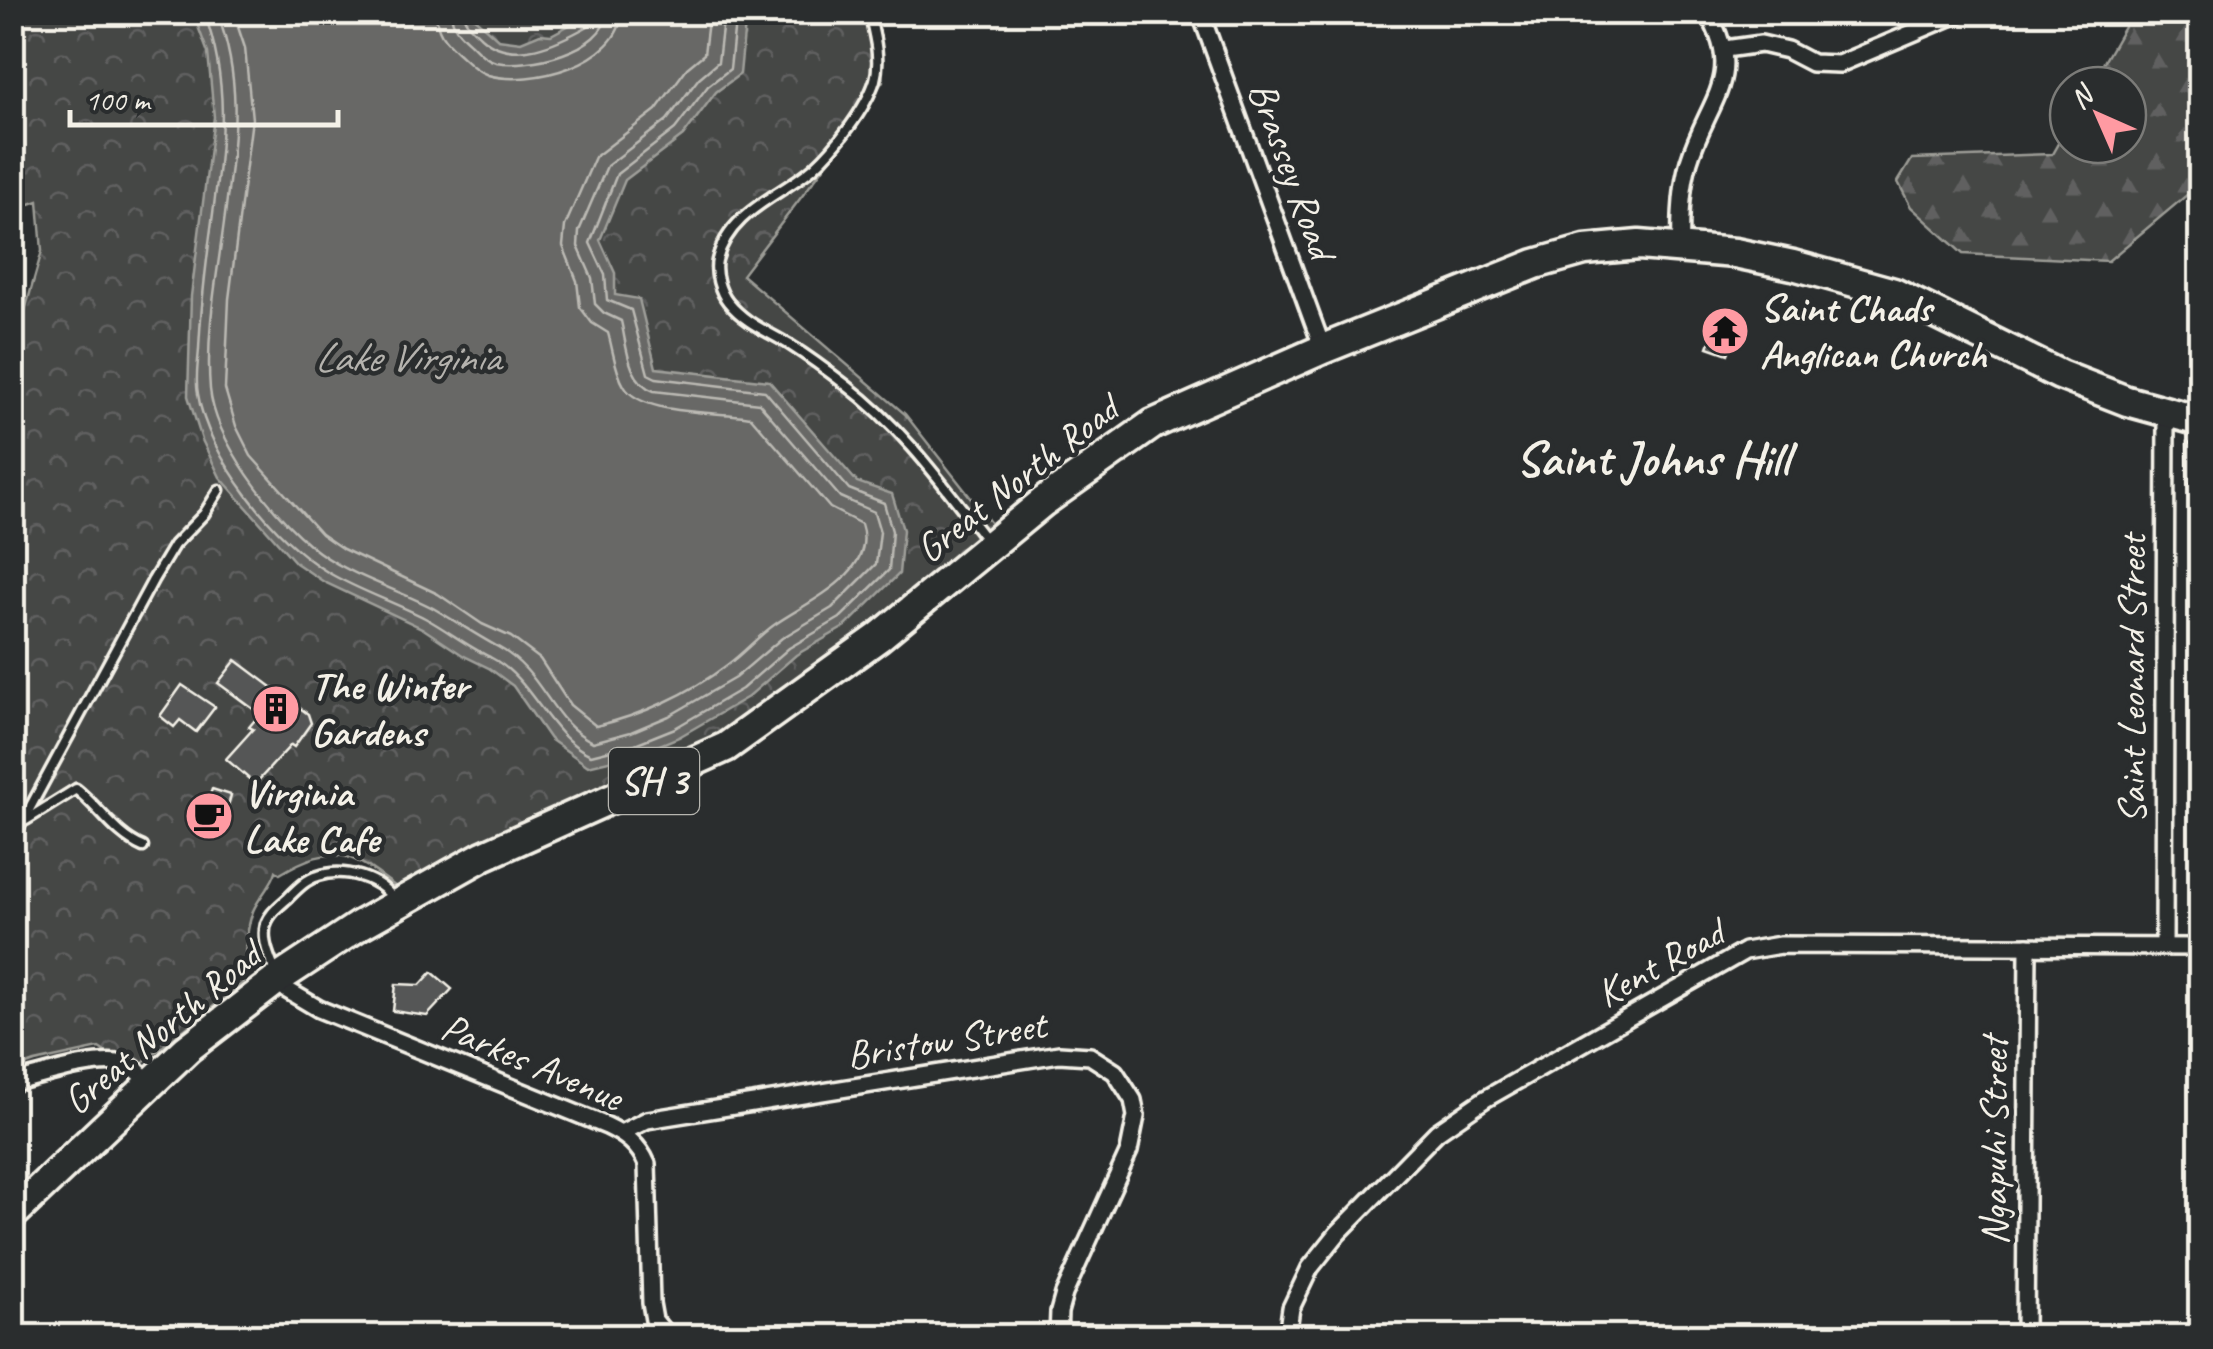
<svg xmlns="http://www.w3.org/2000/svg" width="2213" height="1349" viewBox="0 0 2213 1349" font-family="Caveat,sans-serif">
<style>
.forest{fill:url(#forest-firs);stroke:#9c9c96;stroke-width:2.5}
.park{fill:url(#park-crowns);stroke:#9c9c96;stroke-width:2.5}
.water{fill:#676866;stroke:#9f9f9a;stroke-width:2.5}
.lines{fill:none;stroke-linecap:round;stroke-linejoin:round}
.shore{stroke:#bcbab4;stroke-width:2.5}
.building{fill:#555756;stroke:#f4f1e8;stroke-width:2.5}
.service-casing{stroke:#f4f1e8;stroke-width:15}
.minor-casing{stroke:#f4f1e8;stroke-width:22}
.trunk-casing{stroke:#f4f1e8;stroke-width:35}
.service{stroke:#2a2d2e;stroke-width:8}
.minor{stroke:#2a2d2e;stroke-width:15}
.trunk{stroke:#2a2d2e;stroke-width:28}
.labels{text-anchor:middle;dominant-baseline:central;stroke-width:9;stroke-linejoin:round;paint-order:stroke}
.shield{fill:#2a2d2e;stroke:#b7b6b0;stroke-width:2.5}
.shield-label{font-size:38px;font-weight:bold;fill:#f4f1e8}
.street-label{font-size:40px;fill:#f4f1e8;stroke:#2a2d2e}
.poi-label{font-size:40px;font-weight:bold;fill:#f4f1e8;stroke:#2a2d2e;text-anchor:start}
.water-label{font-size:42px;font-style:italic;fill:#b5b3ae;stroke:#2a2d2e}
.district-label{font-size:50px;font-weight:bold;fill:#f4f1e8;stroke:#2a2d2e}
</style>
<defs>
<pattern id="forest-firs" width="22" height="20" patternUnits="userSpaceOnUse" patternTransform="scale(2.5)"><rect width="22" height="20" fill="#444645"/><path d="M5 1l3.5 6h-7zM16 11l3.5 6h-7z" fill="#606160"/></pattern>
<pattern id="park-crowns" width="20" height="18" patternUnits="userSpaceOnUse" patternTransform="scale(2.5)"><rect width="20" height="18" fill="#444645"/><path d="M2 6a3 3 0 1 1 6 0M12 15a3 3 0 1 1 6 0" fill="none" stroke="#606160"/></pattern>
</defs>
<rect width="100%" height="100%" fill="#2a2d2e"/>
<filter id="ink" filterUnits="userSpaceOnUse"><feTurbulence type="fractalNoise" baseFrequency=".01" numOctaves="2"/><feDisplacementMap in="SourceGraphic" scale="20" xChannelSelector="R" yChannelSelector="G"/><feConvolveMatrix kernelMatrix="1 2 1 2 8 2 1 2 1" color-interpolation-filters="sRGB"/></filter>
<g filter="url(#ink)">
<path class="forest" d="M2132,13h68v171l-92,77 -145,-7 -52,-47 -13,-25 14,-23 140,-5 16,-28v19h60v-60h-37z"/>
<path class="park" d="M13,13h862l8,68 -39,60 -102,134 163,139 88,112 -236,189 -137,71 -220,104c-46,-35 -64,-50 -120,-16l-4,-3c-3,13 -17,25 -23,40 -8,22 -8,49 -10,72l-110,87 -34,-22 -64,14 -22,8 -1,-714 30,-105 -4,-50 -25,9z"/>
<path class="water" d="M193,13h276l29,26 23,3 19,-8 11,1 41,-22h154l-6,61 -24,18 -33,44 -58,44 -25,60 15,33v22l24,4 17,69 113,13 88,101 35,12 11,36 -4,44 -53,52 -50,29 -48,42 -69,40 -41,17 -50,12 -38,-27 -37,-53 -24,-18 -25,-12 -42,-28 -98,-46 -28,-19 -76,-86 -18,-37 -14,-44 3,-100 23,-179 -6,-64z"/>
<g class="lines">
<g class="shore">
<path d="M204,12c27,75 18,132 8,209 -6,43 -11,85 -13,128 -1,15 -4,31 -1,45 9,62 78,148 131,179 31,18 65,29 96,45 22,12 42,28 65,39 45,23 55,77 101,98l44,-11 40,-16 67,-39 47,-41 51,-30 49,-48 3,-39 -8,-28 -35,-14 -84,-98 -109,-13 -8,-4 -17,-64 -24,-10 -2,-25 -15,-32 27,-69 58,-45 33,-43 22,-17 6,-57"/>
<path d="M217,12c26,71 18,123 9,195 -7,60 -21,122 -16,182 5,53 61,123 101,157 35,29 82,41 122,62 22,13 43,27 65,39 47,26 51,74 95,95l38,-10 38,-16 66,-38 47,-40 50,-30 44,-44 4,-32 -6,-20 -34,-15 -81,-94 -105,-12c-27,-10 -27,-46 -33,-70l-17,-8 -9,-9 -3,-26 -14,-32 1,-15 28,-65 60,-46 32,-42 19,-16 6,-50"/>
<path d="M233,12l12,36 7,71 -23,180 -4,90 11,37 15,30 70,78 22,15 95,45 44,30 29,13 29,22 30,46 26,21c46,-11 93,-32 131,-61 17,-12 30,-28 47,-40 32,-23 104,-51 87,-101l-31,-16 -79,-91c-33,-6 -110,-1 -127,-31 -9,-15 -11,-36 -16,-53l-16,-10 -12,-16 -3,-26 -14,-35 2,-20 30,-69 61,-47 31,-42 17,-14 5,-42"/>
<path d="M436,12c0,19 8,28 21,40 10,9 19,19 31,23 42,12 132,-11 134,-63"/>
<path d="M451,12c1,16 9,22 20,32 7,7 14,15 25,18 31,6 109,-10 111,-50"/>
<path d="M463,12c2,12 10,17 18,25 32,29 77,6 109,-12l4,-13"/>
</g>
</g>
<g class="building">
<path d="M1723,307l20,7 -15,40 -20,-7z"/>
<path d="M2187,442l13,3v39h-12z"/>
<path d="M236,660l72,54 3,9 -17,24 -3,-2 -36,39 -29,-25 27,-30 -4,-2 11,-13 -42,-31z"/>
<path d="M182,685l33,22 -19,25 -16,-12 -6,7 -14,-11z"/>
<path d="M212,789l19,6 -8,29 -9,7 -23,-7 5,-17 9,2z"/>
<path d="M432,972l20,17 -25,27 -34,-5 3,-27 24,1z"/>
</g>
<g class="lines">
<g class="service-casing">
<g id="service">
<path d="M869,12c5,22 12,47 6,68 -9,29 -39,67 -61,87 -33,29 -85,44 -97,93 -3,13 3,32 11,42 18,22 39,29 62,43 19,12 38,26 56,40 58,44 98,101 142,157"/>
<path d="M26,820l50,-31c24,19 39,46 67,58"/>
<path d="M12,841l141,-261 21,-35 30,-31 15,-24"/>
<path d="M276,974c-5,-14 -13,-29 -11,-45 1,-13 13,-22 22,-30 9,-9 19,-20 31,-23 26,-9 62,2 76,24"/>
</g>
</g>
<g class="minor-casing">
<g id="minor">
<path d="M1200,12l123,337"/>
<path d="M1725,49l36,-5 26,6 25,13 27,1 123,-52"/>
<path d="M1681,248c-1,-29 0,-60 8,-87 19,-62 57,-84 18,-149"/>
<path d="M2164,946l2,-534"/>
<path d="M278,979l9,11 32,19 288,117c19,9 32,19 40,38l4,139 3,17 13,16"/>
<path d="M12,1083c29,-7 84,-26 112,-19 11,3 18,11 26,19"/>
<path d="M621,1133l26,-13 412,-66 31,2 25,16 18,28 3,16 -7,35 -65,143 -5,18 -1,24"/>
<path d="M1287,1336l4,-28 19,-40 28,-35 99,-101 48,-33 260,-148 35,-6 420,2"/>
<path d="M2025,1336l3,-390"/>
</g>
</g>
<g class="trunk-casing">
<path id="trunk" d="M12,1215l175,-166 91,-70 82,-54 123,-69 243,-109 153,-110 164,-135 110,-78 170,-75 212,-85 50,-14 54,-5 96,8 58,12 101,28 166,82 67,26 73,20"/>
</g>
<use href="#service" class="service"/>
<use href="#minor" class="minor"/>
<use href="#trunk" class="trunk"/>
</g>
</g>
<defs>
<g id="temple-disc" transform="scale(2.5)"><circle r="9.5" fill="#ff9aa2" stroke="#2a2d2e"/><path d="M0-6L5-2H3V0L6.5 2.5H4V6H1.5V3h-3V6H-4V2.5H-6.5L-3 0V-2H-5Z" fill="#111"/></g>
<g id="building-disc" transform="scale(2.5)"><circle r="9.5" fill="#ff9aa2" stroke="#2a2d2e"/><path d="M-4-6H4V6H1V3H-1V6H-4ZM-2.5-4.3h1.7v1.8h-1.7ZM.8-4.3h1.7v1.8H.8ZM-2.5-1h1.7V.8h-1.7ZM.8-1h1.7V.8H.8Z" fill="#111"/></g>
<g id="cafe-disc" transform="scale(2.5)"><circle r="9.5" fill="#ff9aa2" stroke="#2a2d2e"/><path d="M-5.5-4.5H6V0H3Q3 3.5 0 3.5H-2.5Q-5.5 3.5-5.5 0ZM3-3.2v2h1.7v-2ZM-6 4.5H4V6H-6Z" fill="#111"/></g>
</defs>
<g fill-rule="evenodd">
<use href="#temple-disc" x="1725" y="331"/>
<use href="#building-disc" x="276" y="709"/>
<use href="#cafe-disc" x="209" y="816"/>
</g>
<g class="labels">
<rect class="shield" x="609" y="748" width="90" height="66" rx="8"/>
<g class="shield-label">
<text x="654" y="781">SH 3</text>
</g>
<g class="street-label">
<text transform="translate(1292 170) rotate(70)">Brassey Road</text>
<text transform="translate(1017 479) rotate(-38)">Great North Road</text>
<text transform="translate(2132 679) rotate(-90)">Saint Leonard Street</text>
<text transform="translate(1660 963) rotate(-29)">Kent Road</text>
<text transform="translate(162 1028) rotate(-40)">Great North Road</text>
<text transform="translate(946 1040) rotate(-9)">Bristow Street</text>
<text transform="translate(532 1062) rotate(23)">Parkes Avenue</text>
<text transform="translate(1994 1141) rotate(-90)">Ngapuhi Street</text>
</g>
<g class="poi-label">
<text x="1760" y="308">Saint Chads<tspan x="1760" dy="46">Anglican Church</tspan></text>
<text x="311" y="686">The Winter<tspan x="311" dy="46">Gardens</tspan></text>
<text x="244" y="793">Virginia<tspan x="244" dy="46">Lake Cafe</tspan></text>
</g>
<g class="water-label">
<text x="407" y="357">Lake Virginia</text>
</g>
<g class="district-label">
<text x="1652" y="458">Saint Johns Hill</text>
</g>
</g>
<rect width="2213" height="1349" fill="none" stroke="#2a2d2e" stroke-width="50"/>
<rect x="25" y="25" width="2163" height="1299" fill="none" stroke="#f4f1e8" stroke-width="4" filter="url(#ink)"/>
<g transform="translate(2098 115) rotate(315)"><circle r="48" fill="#2a2d2e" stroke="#7b7b78" stroke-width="2.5"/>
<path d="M0-8L18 38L0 25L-18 38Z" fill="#ff9aa2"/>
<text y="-15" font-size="28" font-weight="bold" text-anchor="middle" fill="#f4f1e8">N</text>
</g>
<path d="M70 110v15h268v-15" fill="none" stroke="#f4f1e8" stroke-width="5"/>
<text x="85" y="110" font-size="30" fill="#f4f1e8" stroke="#2a2d2e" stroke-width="8" paint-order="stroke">100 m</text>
</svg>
